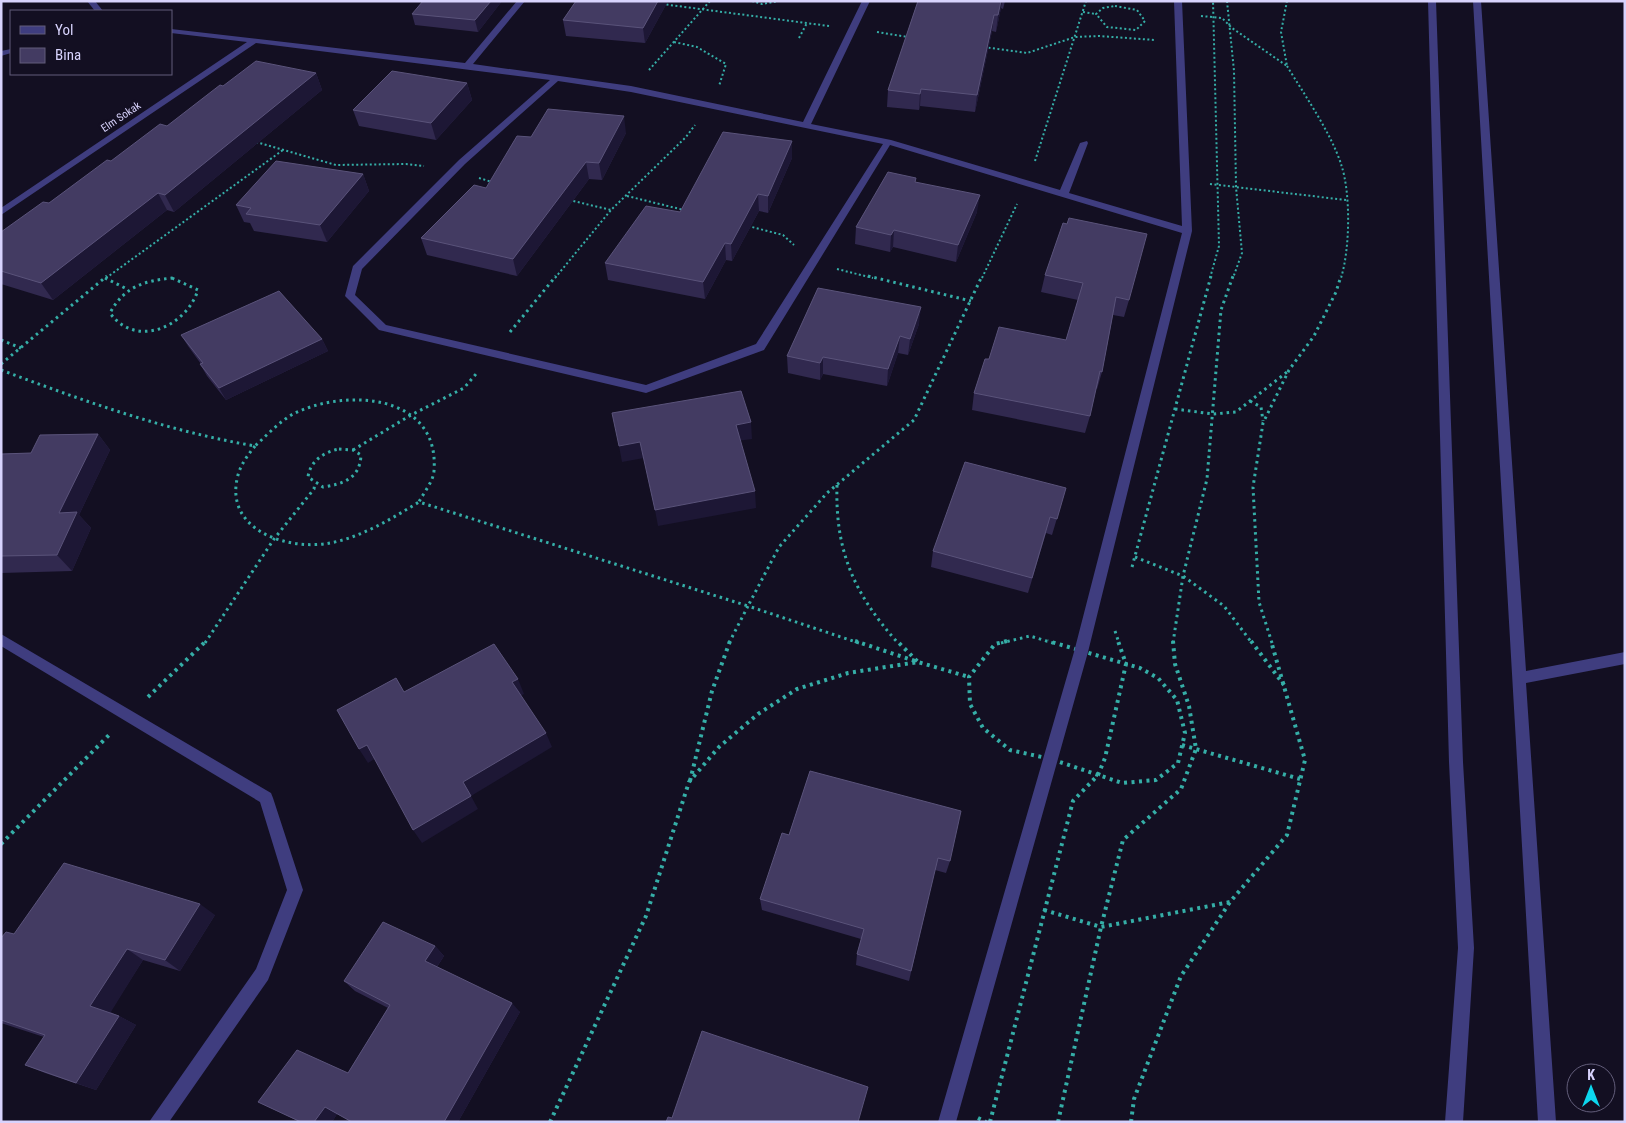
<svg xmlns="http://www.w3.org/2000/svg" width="1626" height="1123" viewBox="0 0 1626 1123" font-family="'Roboto Condensed',sans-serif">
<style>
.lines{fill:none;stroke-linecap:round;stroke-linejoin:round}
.path-far2{stroke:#35aea7;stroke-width:2;stroke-dasharray:2 2.5;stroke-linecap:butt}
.path-far1{stroke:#35aea7;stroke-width:3;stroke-dasharray:2.5 4;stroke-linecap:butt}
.path{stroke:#35aea7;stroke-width:4;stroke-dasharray:3 4.5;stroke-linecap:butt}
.minor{fill:#3f3d7f;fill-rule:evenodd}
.wall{fill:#31294f}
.shaded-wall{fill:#1d1735}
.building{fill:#433b62;stroke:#5a537a}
.labels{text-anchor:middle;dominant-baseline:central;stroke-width:5;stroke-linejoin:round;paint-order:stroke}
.far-street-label{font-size:11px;fill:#d8d3fd;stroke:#130f22}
</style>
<rect width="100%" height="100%" fill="#130f22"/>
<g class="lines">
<g class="path-far2">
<path d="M752,1l10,3 17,-3"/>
<path d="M1227,1l7,70 2,116 6,66 -9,25"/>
<path d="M662,4l167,22"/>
<path d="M1115,6l22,4 8,11 -9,9 -29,-3 -11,-13 7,-6z"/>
<path d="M1083,12l13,2"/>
<path d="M1201,16l21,2 10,10 55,38 -6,-34 6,-31"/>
<path d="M877,32l31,5"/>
<path d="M799,38l8,-15"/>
<path d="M674,42l23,5 29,17 -7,22"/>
<path d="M984,47l43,6 48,-16 24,-1 56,4"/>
<path d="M1287,66c17,28 44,67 54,98 10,29 9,85 0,114"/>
<path d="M649,70l61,-69"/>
<path d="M256,142l80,23 70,-1 18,2"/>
<path d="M1035,161l51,-160"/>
<path d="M479,178l13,4"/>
<path d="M1210,184l136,16"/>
<path d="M627,196l57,14"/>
<path d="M569,200l42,10 75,-73 9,-12"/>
<path d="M748,226l35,9 11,10"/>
<path d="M837,269l36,9"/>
<path d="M106,278l177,-128"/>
<path d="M555,278l56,-68"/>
<path d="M982,278l35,-74"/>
<path d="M1210,278l9,-32 -6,-245"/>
</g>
<g class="path-far1">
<path d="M868,276l103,25"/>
<path d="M105,278l22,11"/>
<path d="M172,278l26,12c-12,37 -62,59 -88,23 14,-26 33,-32 62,-35z"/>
<path d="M510,332l46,-56"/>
<path d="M1,340l20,8"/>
<path d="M1,364l106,-88"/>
<path d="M1,370c83,31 166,61 254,76 12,-11 24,-24 38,-32 52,-26 147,-21 141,57 -1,11 -10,21 -15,31l329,104 31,-59 48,-54 87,-73 68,-144"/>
<path d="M1250,401l11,6 2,14"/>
<path d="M1175,409l38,5 23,-2 51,-40"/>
<path d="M255,446c-7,9 -14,18 -17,29 -15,55 49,76 92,68 32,-6 61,-24 89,-41"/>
<path d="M339,449l14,1 8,5c-1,23 -17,29 -38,32l-15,-10c2,-16 16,-25 31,-28z"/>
<path d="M353,450l58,-35 53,-27 12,-14"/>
<path d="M837,485c-2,66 17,109 61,158"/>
<path d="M1135,557l48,19 41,30 28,37"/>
<path d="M1132,567l79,-291"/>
<path d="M1115,631l4,12"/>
<path d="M205,643l69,-104 40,-50 1,-6"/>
<path d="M729,643l19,-37 111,37"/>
<path d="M1001,643l29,-7 23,7"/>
<path d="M1173,643l10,-67 24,-97 14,-169 12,-34"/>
<path d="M1272,643l-13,-41 -6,-115 10,-64 26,-53 25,-34 22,-44 5,-16"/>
</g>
<g class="path">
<path d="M855,641l63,21 -21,-21"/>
<path d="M1007,641l-12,3 -26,33 1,27 13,24 27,22 41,9 71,24 34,-3 22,-17 7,-30 -8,-33 -19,-22 -18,-10 -92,-27"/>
<path d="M1251,641l33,44"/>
<path d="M148,697l58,-56"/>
<path d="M1182,745l118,34"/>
<path d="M690,781l22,-90 18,-50"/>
<path d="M1,844l108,-109"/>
<path d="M1044,910l57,17 129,-25"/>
<path d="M978,1118l8,4"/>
<path d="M550,1122l96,-206 43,-134 30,-35 39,-33 39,-25 51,-16 70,-11 51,15"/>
<path d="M990,1122l83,-321 25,-26 7,-17 21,-94 -8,-23"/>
<path d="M1058,1122l43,-195 22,-87 58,-51 15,-40 -7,-43 -14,-42 -2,-23"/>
<path d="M1131,1122l3,-23 47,-123 49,-74 57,-67 18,-75 -34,-119"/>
</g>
<g class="minor">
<path d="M87,1h8l8,10h-8z"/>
<path d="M517,1h8l-52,63 158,22 172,36 59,-121h8l-59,123 80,16 169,50 20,-47 7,-2 1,2 -19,50 113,33 -8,-225h8l10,230 -104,421 -132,470h-18l136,-470 108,-419 -292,-88 -126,205 -118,43 -267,-63 -34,-34 8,-30 106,-106 91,-80 -294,-37 -255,172v-7l246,-166 -76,-9v-4l294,34zM558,81l73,11 252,52 -127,200 -110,41 -260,-60 -31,-30 7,-26 103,-105z"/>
<path d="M1428,1h8l27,761 11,186 -11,174h-18l13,-174 -9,-186z"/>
<path d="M1473,1h8l45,670 99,-19v12l-99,19 30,439h-18z"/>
<path d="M11,49v4l-10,3v-5z"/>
<path d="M1,634l270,159 2,5 30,92 -35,90 -99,142h-20l107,-153 31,-79 -27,-88 -259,-156z"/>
</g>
</g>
<g class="wall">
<path d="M502,1l-24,31 -63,-7 -3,-11z"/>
<path d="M576,1h92l-23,42 -79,-7 -3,-16z"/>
<path d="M918,1h87l-2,8 -2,-1 -5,24 -4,-1 -17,81 -55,-6 -1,4 -32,-3 1,-17z"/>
<path d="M316,73l6,17 -148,122 -7,-2 -114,90 -52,-16v-52l48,-29 62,-42 56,-35 56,-40z"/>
<path d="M467,83l5,17 -36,40 -77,-14 -6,-16z"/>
<path d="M626,133l-24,47 -13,-1 -72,97 -90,-21 -6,-17 65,-50 45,-51z"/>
<path d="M792,141v17l-24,55 -9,-2 -27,50 -6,-1 -21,39 -97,-19 -3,-17z"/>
<path d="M363,174l6,17 -42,51 -73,-11 -4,-8 -6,-1 -8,-17z"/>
<path d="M916,182l61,30 -21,50 -63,-15 -3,5 -35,-8 1,-17z"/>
<path d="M1063,223l66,77 -5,17 -11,-2 -11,57 -5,17 -1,-1 -6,28 -5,17 -113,-23 2,-17 15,-34 77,-19 12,-40 -37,-8 4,-17z"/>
<path d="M919,324l-11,31 -10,-2 -11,33 -64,-12 -3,6 -32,-7 -1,-17z"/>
<path d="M181,335l141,4 6,12 -102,49 -19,-24 -7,-12h1l-13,-18z"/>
<path d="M98,434l12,16 -31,65 12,13 -19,43 -71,2v-119l30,-1z"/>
<path d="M1066,488l-14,47 -6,-2 -18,60 -97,-26 2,-16z"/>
<path d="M810,771l140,90 -4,12 -11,-3 -26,111 -53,-16 1,-11 4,-15 -99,-29 -2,-11 29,-64z"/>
<path d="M215,915l-35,56 -37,-11 -33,52 9,4 17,9 -40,65 -51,-17 -20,-8 19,-28 -43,-14v-85z"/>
<path d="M435,946l9,10 -7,11 83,45 -62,110h-107l-14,-8 -5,8h-32l-42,-20 90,-29 40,-65 -33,-17 -11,-10z"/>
</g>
<g class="shaded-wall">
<path d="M491,1h11l-24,31 -3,-12z"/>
<path d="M658,1h10l-23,42 -2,-15z"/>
<path d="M1001,1h1l-1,7 -5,24 2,-17z"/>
<path d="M994,15l-2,16 -17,81 2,-17z"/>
<path d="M316,73l6,17 -148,122 -9,-17z"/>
<path d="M467,83l5,17 -36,40 -5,-17z"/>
<path d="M921,89l-1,17 -1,4 1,-16z"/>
<path d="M624,116l2,17 -24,47 -3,-17z"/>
<path d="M792,141v17l-24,55v-17z"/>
<path d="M586,162l3,17 -72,97 -4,-17z"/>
<path d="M363,174l6,17 -42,51 -7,-17z"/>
<path d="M158,193l9,17 -114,90 -12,-17z"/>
<path d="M758,194l1,17 -27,50 -1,-17z"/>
<path d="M980,195l-3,17 -21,50 2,-17z"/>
<path d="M894,230l-1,17 -3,5 1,-17z"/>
<path d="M725,243l1,17 -21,39 -2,-17z"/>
<path d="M921,307l-2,17 -11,31 2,-16z"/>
<path d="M900,336l-2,17 -11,33 1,-17z"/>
<path d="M322,339l6,12 -102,49 -7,-12z"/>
<path d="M823,357v17l-3,6v-17z"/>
<path d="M751,422l1,17 -15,2 -1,-16z"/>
<path d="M98,434l12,16 -31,65 12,13 -19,43 -15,-16 2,-42z"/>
<path d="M640,442l4,16 -22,4 -3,-16z"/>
<path d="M755,491l1,17 -98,18 -3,-16z"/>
<path d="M518,679l6,15 -6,3 -6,-15z"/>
<path d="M546,733l6,14 -81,49 7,13 -56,34 -9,-13 50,-48z"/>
<path d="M367,745l9,13 -8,5 -9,-14z"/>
<path d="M200,904l15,11 -35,56 -15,-11z"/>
<path d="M435,946l9,10 -10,15 -9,-10z"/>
<path d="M127,949l16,11 -34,55 -19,-9z"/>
<path d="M512,1003l8,9 -62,110h-14z"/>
<path d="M119,1016l17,9 -40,65 -20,-7z"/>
<path d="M325,1107l12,7 -5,8h-18z"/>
</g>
<g class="building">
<path d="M423,1h68l-16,19 -63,-6z"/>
<path d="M576,1h82l-15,27 -80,-8z"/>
<path d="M918,1h83l-3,14h-4l-17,80 -56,-6 -1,5 -32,-4z"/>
<path d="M256,61l60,12 -151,122 -7,-2 -117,90 -40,-12v-39l42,-30 6,1 58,-43 4,1 49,-37 7,2 53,-41 3,1z"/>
<path d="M392,71l75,12 -36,40 -78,-13z"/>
<path d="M548,109l76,7 -25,47 -13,-1 -73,97 -92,-21 53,-53 12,3 31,-52 14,1z"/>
<path d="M723,132l69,9 -24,55 -10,-2 -27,50 -6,-1 -22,39 -98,-19 41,-57 34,6z"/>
<path d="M276,161l87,13 -43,51 -74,-11 5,-6 -15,-3z"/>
<path d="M888,172l28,6 -1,4 65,13 -22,50 -64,-15 -3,5 -35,-8z"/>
<path d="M1069,218l78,16 -18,66 -13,-3 -14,75 -2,-1 -10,45 -116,-23 11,-34h4l10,-32 67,13 17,-57 -38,-8 18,-52 4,1z"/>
<path d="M818,288l103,19 -11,32 -10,-3 -12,33 -65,-12 -3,6 -33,-7z"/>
<path d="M279,291l43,48 -103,49 -19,-24 3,-1 -22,-28z"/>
<path d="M741,391l10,31 -15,3 19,66 -100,19 -15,-68 -21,4 -7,-33z"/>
<path d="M98,434l-39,79 18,-1 -20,43 -56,1v-102l30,-1 9,-18z"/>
<path d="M965,462l101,26 -9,31 -7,-2 -18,61 -99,-27z"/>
<path d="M494,644l24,35 -6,3 34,51 -83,49 8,14 -58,34 -46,-85 -8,4 -22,-39 59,-32 8,14z"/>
<path d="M810,771l151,40 -11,50 -12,-3 -27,113 -54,-17 7,-25 -104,-30 22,-66 7,2z"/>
<path d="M64,863l136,41 -35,56 -38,-11 -37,57 29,10 -43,67 -51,-18 20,-30 -44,-15v-82l5,-6 8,2z"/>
<path d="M383,922l52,24 -10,15 87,42 -68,119h-92l-27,-15 -11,15h-13l-43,-20 39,-52 51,23 42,-68 -46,-24z"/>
<path d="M702,1031l166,56 -10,35h-192l2,-5 4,1z"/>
</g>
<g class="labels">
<g class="far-street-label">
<text transform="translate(121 117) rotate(-34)">Elm Sokak</text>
</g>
</g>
<rect width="1626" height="1123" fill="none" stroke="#d8d3fd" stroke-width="5"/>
<rect x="10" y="10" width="162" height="65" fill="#130f22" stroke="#625d7a"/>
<rect x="20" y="26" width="25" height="8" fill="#3f3d7f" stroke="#625d7a"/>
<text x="55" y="35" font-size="15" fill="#d8d3fd">Yol</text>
<rect x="20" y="48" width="25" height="15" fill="#433b62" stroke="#625d7a"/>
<text x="55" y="60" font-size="15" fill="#d8d3fd">Bina</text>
<g transform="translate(1591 1088)"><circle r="24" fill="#130f22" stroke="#625d7a"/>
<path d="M0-4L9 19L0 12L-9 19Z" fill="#0dd7ee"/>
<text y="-8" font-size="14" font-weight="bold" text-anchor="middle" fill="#d8d3fd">K</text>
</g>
</svg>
